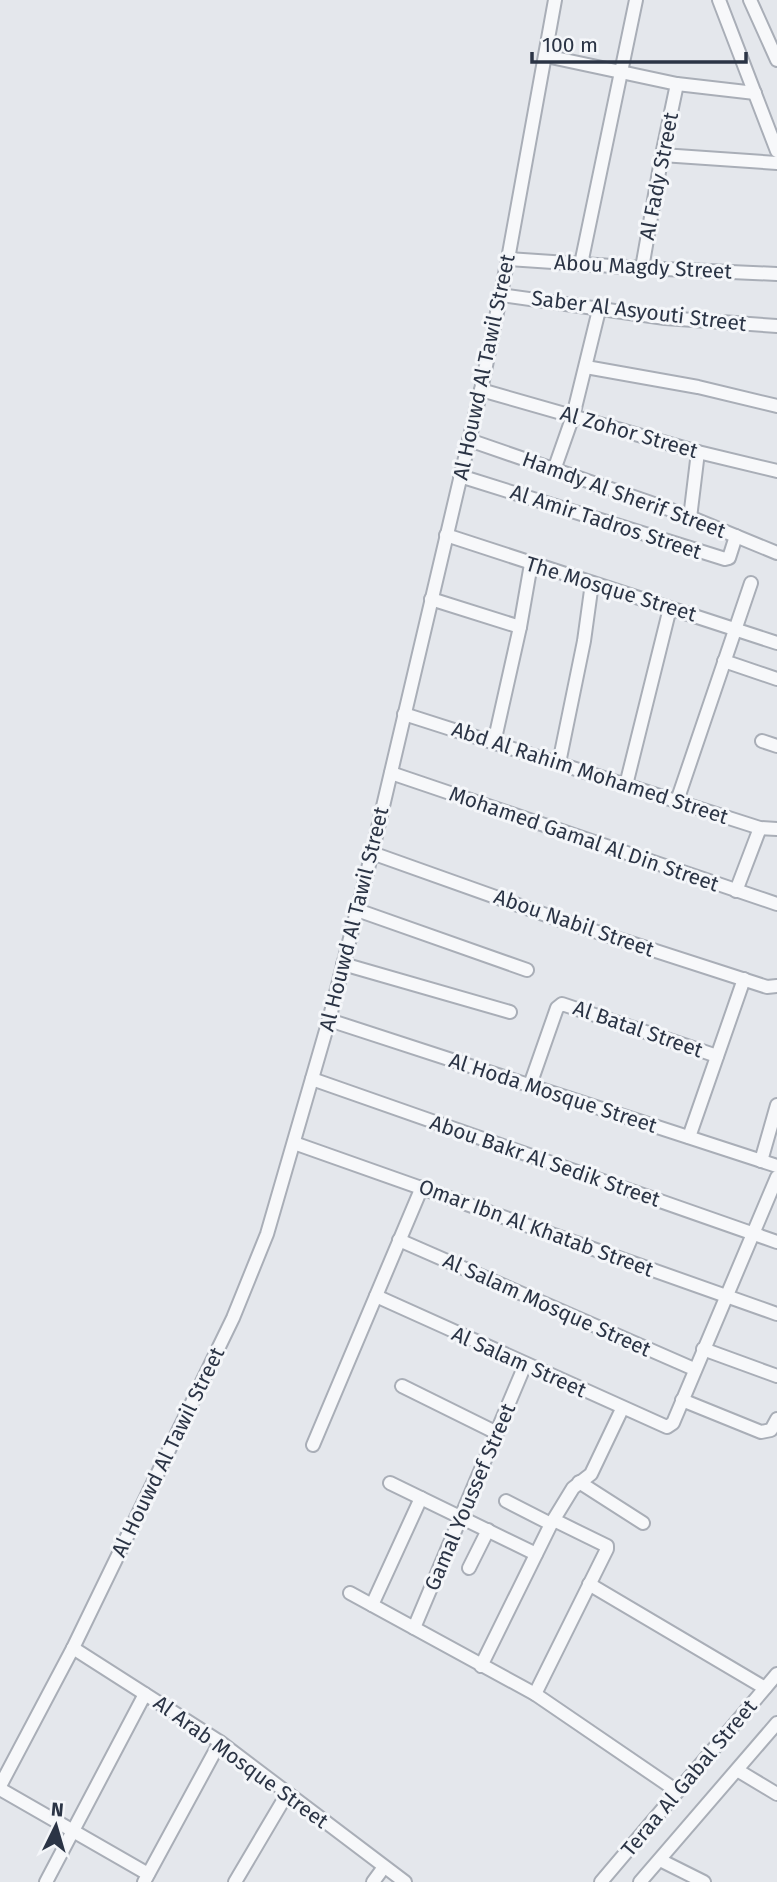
<svg xmlns="http://www.w3.org/2000/svg" width="777" height="1882" viewBox="0 0 777 1882" font-family="'Fira Sans',sans-serif">
<style>
.lines{fill:none;stroke-linecap:round;stroke-linejoin:round}
.street-casing{stroke:#a9aeb7;stroke-width:16}
.street{stroke:#f7f8fa;stroke-width:12}
.labels{text-anchor:middle;dominant-baseline:central;stroke-width:6;stroke-linejoin:round;paint-order:stroke}
.street-label{font-size:21px;fill:#2b3445;stroke:#f4f6f9}
</style>
<rect width="100%" height="100%" fill="#e4e7ec"/>
<g class="lines">
<g class="street-casing">
<g id="street">
<path d="M719,0l58,151"/>
<path d="M750,0l27,60"/>
<path d="M546,56l131,28 78,9"/>
<path d="M662,155l115,8"/>
<path d="M508,259l134,9 135,6"/>
<path d="M581,264l55,-264"/>
<path d="M642,268l20,-113 15,-71"/>
<path d="M501,295l164,23 112,8"/>
<path d="M586,367l112,20 79,19"/>
<path d="M481,390l217,62 79,19"/>
<path d="M469,440l211,73 97,40"/>
<path d="M554,470l19,-54 26,-106"/>
<path d="M460,476l265,83 4,-1 7,-22"/>
<path d="M690,518l8,-66"/>
<path d="M446,535l331,108"/>
<path d="M431,599l89,28"/>
<path d="M724,661l53,18"/>
<path d="M404,714l356,114 17,1"/>
<path d="M762,741l15,5"/>
<path d="M494,743l26,-116 11,-63"/>
<path d="M559,763l25,-122 8,-58"/>
<path d="M391,773l386,131"/>
<path d="M626,785l44,-177"/>
<path d="M677,801l74,-218"/>
<path d="M372,853l188,67 207,67 10,-1"/>
<path d="M736,891l24,-63"/>
<path d="M357,910l170,60"/>
<path d="M343,964l167,48"/>
<path d="M329,1020l448,146"/>
<path d="M312,1079l465,163"/>
<path d="M530,1085l27,-77 5,-4 155,52"/>
<path d="M689,1137l55,-158"/>
<path d="M294,1143l483,171"/>
<path d="M761,1161l16,-56"/>
<path d="M399,1240l295,129"/>
<path d="M376,1296l291,131 6,-4 104,-246"/>
<path d="M703,1349l74,27"/>
<path d="M402,1386l95,47"/>
<path d="M682,1400l79,32 10,-2 6,-11"/>
<path d="M313,1445l109,-258"/>
<path d="M579,1482l64,41"/>
<path d="M390,1483l146,71"/>
<path d="M506,1501l45,23"/>
<path d="M469,1568l19,-38"/>
<path d="M589,1584l176,104"/>
<path d="M350,1593l185,101 142,97"/>
<path d="M372,1605l49,-107"/>
<path d="M414,1628l111,-263"/>
<path d="M73,1648l147,94 185,140"/>
<path d="M481,1666l70,-142 22,-36 18,-14 31,-65"/>
<path d="M535,1694l72,-145v-3l-53,-26"/>
<path d="M737,1770l40,24"/>
<path d="M0,1786l73,-138 160,-330 34,-84 62,-214 43,-167 109,-463 27,-131 47,-259"/>
<path d="M0,1789l148,85"/>
<path d="M660,1860l44,22"/>
<path d="M46,1882l99,-188"/>
<path d="M144,1882l76,-140"/>
<path d="M235,1882l52,-88"/>
<path d="M373,1882l11,-15"/>
<path d="M601,1882l176,-208"/>
<path d="M640,1882l137,-159"/>
</g>
</g>
<use href="#street" class="street"/>
</g>
<g class="labels">
<g class="street-label">
<text transform="translate(659 176) rotate(-79)">Al Fady Street</text>
<text transform="translate(643 267) rotate(3)">Abou Magdy Street</text>
<text transform="translate(639 311) rotate(7)">Saber Al Asyouti Street</text>
<text transform="translate(484 367) rotate(-78)">Al Houwd Al Tawil Street</text>
<text transform="translate(629 432) rotate(16)">Al Zohor Street</text>
<text transform="translate(624 495) rotate(20)">Hamdy Al Sherif Street</text>
<text transform="translate(606 522) rotate(18)">Al Amir Tadros Street</text>
<text transform="translate(611 589) rotate(17)">The Mosque Street</text>
<text transform="translate(590 773) rotate(18)">Abd Al Rahim Mohamed Street</text>
<text transform="translate(584 839) rotate(19)">Mohamed Gamal Al Din Street</text>
<text transform="translate(354 919) rotate(-76)">Al Houwd Al Tawil Street</text>
<text transform="translate(574 923) rotate(19)">Abou Nabil Street</text>
<text transform="translate(638 1029) rotate(19)">Al Batal Street</text>
<text transform="translate(553 1093) rotate(18)">Al Hoda Mosque Street</text>
<text transform="translate(545 1161) rotate(19)">Abou Bakr Al Sedik Street</text>
<text transform="translate(536 1228) rotate(20)">Omar Ibn Al Khatab Street</text>
<text transform="translate(547 1305) rotate(24)">Al Salam Mosque Street</text>
<text transform="translate(519 1362) rotate(24)">Al Salam Street</text>
<text transform="translate(168 1452) rotate(-64)">Al Houwd Al Tawil Street</text>
<text transform="translate(470 1497) rotate(-67)">Gamal Youssef Street</text>
<text transform="translate(241 1762) rotate(36)">Al Arab Mosque Street</text>
<text transform="translate(689 1778) rotate(-50)">Teraa Al Gabal Street</text>
</g>
</g>
<g transform="translate(56 1826) rotate(5)" stroke="#f4f6f9" stroke-width="5" paint-order="stroke">
<path d="M0-5L12 26L0 18L-12 26Z" fill="#2b3445"/>
<text y="-10" font-size="19" font-weight="bold" text-anchor="middle" fill="#2b3445">N</text>
</g>
<path d="M532 52v10h214v-10" fill="none" stroke="#2b3445" stroke-width="3.5"/>
<text x="542" y="52" font-size="21" fill="#2b3445" stroke="#f4f6f9" stroke-width="5" paint-order="stroke">100 m</text>
</svg>
